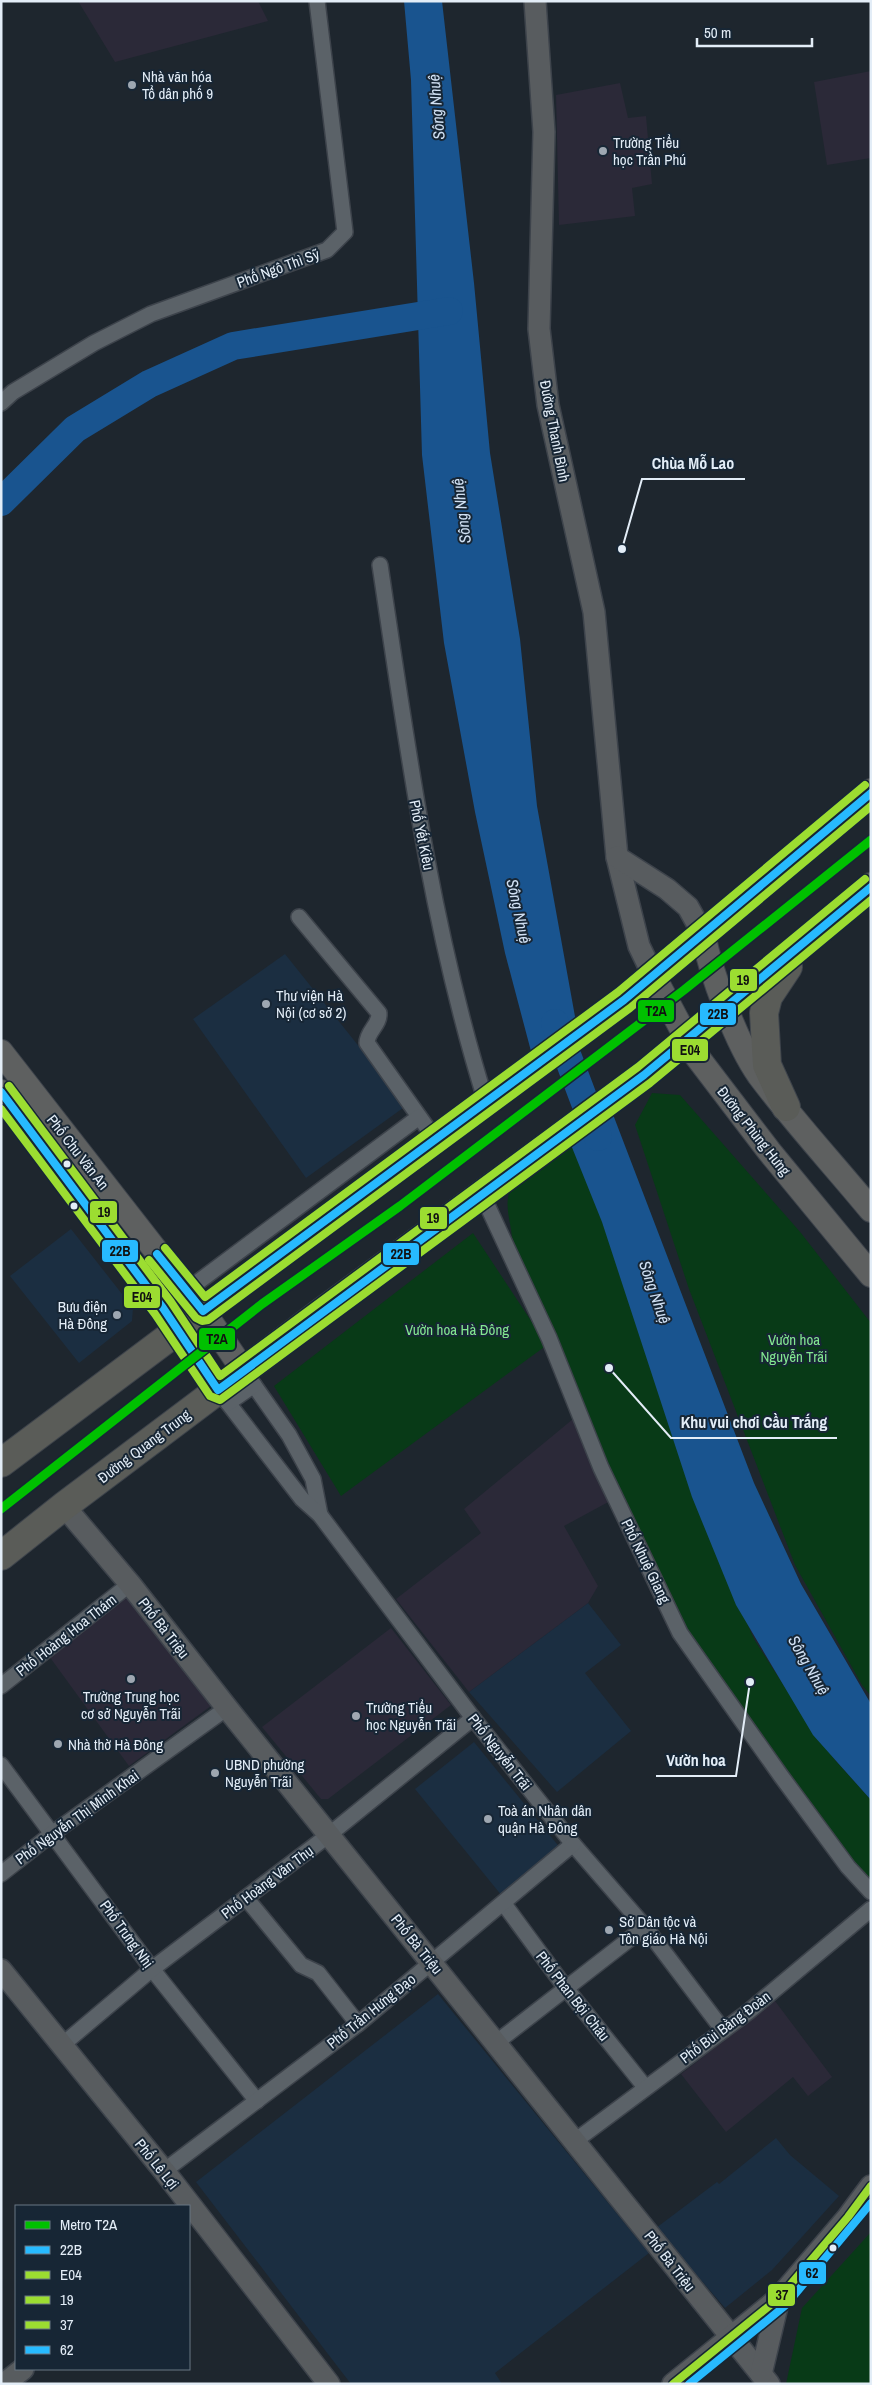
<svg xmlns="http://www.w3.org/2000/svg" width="872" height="2385" viewBox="0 0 872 2385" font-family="'Archivo Narrow',sans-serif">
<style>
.built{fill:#1b2e41}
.education{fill:#2b2938}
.green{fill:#083a17}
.water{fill:#19548f}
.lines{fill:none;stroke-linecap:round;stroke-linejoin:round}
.river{stroke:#19548f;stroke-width:28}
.street-casing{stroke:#3d434b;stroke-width:18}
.secondary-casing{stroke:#3d434b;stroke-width:24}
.primary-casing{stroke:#3d434b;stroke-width:26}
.highway-casing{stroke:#3d434b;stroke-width:30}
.street{stroke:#5b6268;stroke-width:15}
.secondary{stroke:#585c5f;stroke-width:21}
.primary{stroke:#5e6060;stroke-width:24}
.highway{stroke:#5a5c58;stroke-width:28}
.bus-1-casing{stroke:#172635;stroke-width:11}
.bus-2-casing{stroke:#172635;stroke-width:11}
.bus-3-casing{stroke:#172635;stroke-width:11}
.bus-4-casing{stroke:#172635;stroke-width:11}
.bus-5-casing{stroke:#172635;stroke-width:11}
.bus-1{stroke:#27baff;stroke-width:8}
.bus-2{stroke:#9cdd31;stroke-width:8}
.bus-3{stroke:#9cdd31;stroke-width:8}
.bus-4{stroke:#9cdd31;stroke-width:8}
.bus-5{stroke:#27baff;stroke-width:8}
.metro-1-casing{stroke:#172635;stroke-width:12}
.metro-1{stroke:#00c000;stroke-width:9}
.poi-dot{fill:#9ea7b1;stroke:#172635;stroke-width:2}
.bus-dot{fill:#e3edf7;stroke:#172635;stroke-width:2}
.labels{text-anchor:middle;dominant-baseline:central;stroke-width:4;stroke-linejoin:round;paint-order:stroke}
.poi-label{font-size:15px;fill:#e3edf7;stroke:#172635;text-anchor:start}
.street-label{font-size:15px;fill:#e3edf7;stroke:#172635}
.park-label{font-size:15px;fill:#83e791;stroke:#172635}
.water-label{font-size:16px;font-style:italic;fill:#d1e1f4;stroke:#172635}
.leader{fill:none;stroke:#e3edf7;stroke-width:2}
.callout-dot{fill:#e3edf7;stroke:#172635;stroke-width:2}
.callout-label{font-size:16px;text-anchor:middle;font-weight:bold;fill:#e3edf7;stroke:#172635;stroke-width:4;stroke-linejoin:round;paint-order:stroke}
.line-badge{stroke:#172635;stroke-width:2}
.pale-badge-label{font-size:14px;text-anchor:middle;font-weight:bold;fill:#111}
</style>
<rect width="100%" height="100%" fill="#1e262e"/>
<g class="built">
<path d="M285,954l88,110 30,44 -97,70 -113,-159z"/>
<path d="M71,1229l62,79 -1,13 -53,42 -69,-87z"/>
<path d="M588,1603l33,42 -36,28 46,58 -74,61 -88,-100z"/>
<path d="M474,1742l87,107 -59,47 -87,-107z"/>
<path d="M438,1994l211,259 -154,120 7,11h-151l-155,-202z"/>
<path d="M776,2138l14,17 49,41 -67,74 -47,38 -69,-80 61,-46 2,2z"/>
</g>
<g class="education">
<path d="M78,1h180l10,20 -153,41z"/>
<path d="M871,71v87l-44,7 -13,-83z"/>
<path d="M620,83l8,35 18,-2 6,68 -20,4 3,28 -76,9 -3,-130z"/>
<path d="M573,1419l39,81 -48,26 34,60 -10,17 -119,89 -73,-93 85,-66 -17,-24z"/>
<path d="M127,1595l88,108 -86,63 -80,-110z"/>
<path d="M391,1628l60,77 -123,94h-7l-59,-72z"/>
<path d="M775,2001l57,76 -24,19 -15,-19 -67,55 -45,-58z"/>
</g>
<g class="green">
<path d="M652,1093l28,2 121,138 70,90v373l-9,-11 -67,-120 -106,-276 -54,-164z"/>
<path d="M561,1147h13l32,73 102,314 46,105 55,86 26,35 36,40v87l-188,-255 -79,-164 -92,-231c-1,-12 -6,-27 -4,-39 3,-24 35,-39 53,-51z"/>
<path d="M473,1233l74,112 -206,151 -67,-110z"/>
<path d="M871,2232v152h-85l16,-76z"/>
</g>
<g class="water">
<path d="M404,1h38l32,282 16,170 30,186 17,167 39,216 -44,33 -27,-102 -30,-141 -31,-169 -22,-188 -11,-375z"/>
<path d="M609,1104l145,379 47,101 70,120v96l-58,-65 -77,-130 -44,-108 -90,-275 -35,-87z"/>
</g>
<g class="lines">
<g class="river">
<path d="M1,502l74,-73 74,-45 84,-38 216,-35"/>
<path d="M555,1023l43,114"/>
</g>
<g class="street-casing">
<g id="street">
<path d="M1,403l12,-11 81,-49 57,-29 176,-64 18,-18 -28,-231"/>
<path d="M380,565c27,180 51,362 106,537"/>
<path d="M299,917l80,96c1,12 -12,18 -12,30l68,96"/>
<path d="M480,1196l8,11 61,131 52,130 79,165 101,143 67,91 23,25"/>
<path d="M186,1291l233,-174"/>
<path d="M244,1371l45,64 24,44 7,36"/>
<path d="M218,1390l84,109 18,16 153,203 100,126 72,83 78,103"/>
<path d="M228,1403l26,-18"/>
<path d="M1,1686l129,-102"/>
<path d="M1,1765l151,204 105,132"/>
<path d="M1,1874l52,-41 174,-125"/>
<path d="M246,1898l55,67 17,8 40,51"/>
<path d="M504,1904l61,83 80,100"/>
<path d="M497,2042l148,-115"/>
<path d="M61,2046l91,-77 178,-135 143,-116"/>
<path d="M575,2141l173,-129 123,-103"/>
<path d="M164,2171l194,-147 215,-180"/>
</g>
</g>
<g class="secondary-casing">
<g id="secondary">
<path d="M535,1l9,131 -5,197 9,76 46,207 23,245 22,89 14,29"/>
<path d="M617,857l50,32 21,18 15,27"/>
<path d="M64,1506l66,78 97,124 542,676"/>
<path d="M1,1970l163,201 165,213"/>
<path d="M761,2374l18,-76"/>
<path d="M4,2384l19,-15"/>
<path d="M673,2384l106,-86 69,-81 23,-31"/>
</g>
</g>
<g class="primary-casing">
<g id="primary">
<path d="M703,934c8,40 33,108 56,141 35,47 75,90 112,135"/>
<path d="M653,975l42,79 74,97 102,124"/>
<path d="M1,1052l202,259 41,60"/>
<path d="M1,1092l162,216 55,82"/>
</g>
</g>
<g class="highway-casing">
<g id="highway">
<path d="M786,1107l-19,-42 -3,-52 4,-16 20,-30"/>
<path d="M1,1463l276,-207 347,-256 247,-207"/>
<path d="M1,1556l63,-50 255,-192 325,-239 227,-188"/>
</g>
</g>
<use href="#street" class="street"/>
<use href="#secondary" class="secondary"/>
<use href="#primary" class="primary"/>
<use href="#highway" class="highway"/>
<g class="bus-1-casing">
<g id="bus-1">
<path d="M1,1092l162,216 55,82 426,-315 227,-188"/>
<path d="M157,1254l46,57 421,-311 247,-207"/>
</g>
</g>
<g class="bus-2-casing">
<g id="bus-2">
<path d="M1,1109l154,205 55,82 10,4 430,-317 221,-183"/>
<path d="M149,1260l47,58 6,3 6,-1 422,-312 241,-202"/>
</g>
</g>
<g class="bus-3-casing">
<g id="bus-3">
<path d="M9,1086l162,216 49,74 418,-309 227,-188"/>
<path d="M165,1248l40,49 413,-305 247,-207"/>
</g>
</g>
<g class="bus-4-casing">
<path id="bus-4" d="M673,2384l106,-86 69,-81 23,-31"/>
</g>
<g class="bus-5-casing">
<path id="bus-5" d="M689,2384l97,-79 85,-102"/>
</g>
<use href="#bus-1" class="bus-1"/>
<use href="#bus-2" class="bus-2"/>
<use href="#bus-3" class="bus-3"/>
<use href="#bus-4" class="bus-4"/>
<use href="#bus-5" class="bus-5"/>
<g class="metro-1-casing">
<path id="metro-1" d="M1,1509l261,-205 138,-98 284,-216 187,-150"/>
</g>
<use href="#metro-1" class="metro-1"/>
</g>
<g class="poi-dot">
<circle cx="132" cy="85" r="5"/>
<circle cx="603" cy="151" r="5"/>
<circle cx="266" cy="1004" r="5"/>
<circle cx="117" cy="1315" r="5"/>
<circle cx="131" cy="1679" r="5"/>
<circle cx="356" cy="1716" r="5"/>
<circle cx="58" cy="1744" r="5"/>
<circle cx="215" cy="1773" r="5"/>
<circle cx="488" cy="1819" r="5"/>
<circle cx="609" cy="1930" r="5"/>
</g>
<g class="bus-dot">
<circle cx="67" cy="1164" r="4.5"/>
<circle cx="74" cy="1206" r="4.5"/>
<circle cx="833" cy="2248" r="4.5"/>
</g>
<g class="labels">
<g class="poi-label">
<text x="142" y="76">Nhà văn hóa<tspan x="142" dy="17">Tổ dân phố 9</tspan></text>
<text x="613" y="142">Trường Tiểu<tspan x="613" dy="17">học Trần Phú</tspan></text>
<text x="276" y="995">Thư viện Hà<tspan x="276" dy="17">Nội (cơ sở 2)</tspan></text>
<text x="107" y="1306" text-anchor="end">Bưu điện<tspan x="107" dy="17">Hà Đông</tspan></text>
<text x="131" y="1696" text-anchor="middle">Trường Trung học<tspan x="131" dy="17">cơ sở Nguyễn Trãi</tspan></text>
<text x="366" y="1707">Trường Tiểu<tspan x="366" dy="17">học Nguyễn Trãi</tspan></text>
<text x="68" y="1744">Nhà thờ Hà Đông</text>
<text x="225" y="1764">UBND phường<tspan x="225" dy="17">Nguyễn Trãi</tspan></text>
<text x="498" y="1810">Toà án Nhân dân<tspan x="498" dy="17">quận Hà Đông</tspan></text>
<text x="619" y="1921">Sở Dân tộc và<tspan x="619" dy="17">Tôn giáo Hà Nội</tspan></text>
</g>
<g class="street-label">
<text transform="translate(278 268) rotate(-20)">Phố Ngô Thì Sỹ</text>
<text transform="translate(555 431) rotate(79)">Đường Thanh Bình</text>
<text transform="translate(422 835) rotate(78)">Phố Yết Kiêu</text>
<text transform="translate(754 1131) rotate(52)">Đường Phùng Hưng</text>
<text transform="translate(78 1152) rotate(52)">Phố Chu Văn An</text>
<text transform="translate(144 1446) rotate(-37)">Đường Quang Trung</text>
<text transform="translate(646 1561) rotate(64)">Phố Nhuệ Giang</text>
<text transform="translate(164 1628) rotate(52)">Phố Bà Triệu</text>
<text transform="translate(66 1635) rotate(-38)">Phố Hoàng Hoa Thám</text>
<text transform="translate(500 1752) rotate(52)">Phố Nguyễn Trãi</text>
<text transform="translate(77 1817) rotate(-36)">Phố Nguyễn Thị Minh Khai</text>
<text transform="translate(267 1882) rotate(-37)">Phố Hoàng Văn Thụ</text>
<text transform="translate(127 1934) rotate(54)">Phố Trưng Nhị</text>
<text transform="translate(417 1944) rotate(51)">Phố Bà Triệu</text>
<text transform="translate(573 1996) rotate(52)">Phố Phan Bội Châu</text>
<text transform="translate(371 2011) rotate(-39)">Phố Trần Hưng Đạo</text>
<text transform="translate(725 2027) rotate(-37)">Phố Bùi Bằng Đoàn</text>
<text transform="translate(157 2164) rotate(51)">Phố Lê Lợi</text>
<text transform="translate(670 2261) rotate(52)">Phố Bà Triệu</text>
</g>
<g class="park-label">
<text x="457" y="1329">Vườn hoa Hà Đông</text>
<text x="794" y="1339">Vườn hoa<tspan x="794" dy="17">Nguyễn Trãi</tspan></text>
</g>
<g class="water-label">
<text transform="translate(436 107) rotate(-95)">Sông Nhuệ</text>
<text transform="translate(461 511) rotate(-97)">Sông Nhuệ</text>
<text transform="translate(519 911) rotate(78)">Sông Nhuệ</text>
<text transform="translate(655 1292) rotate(71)">Sông Nhuệ</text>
<text transform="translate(809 1665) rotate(60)">Sông Nhuệ</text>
</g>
</g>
<path class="leader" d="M622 549L642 479H745M609 1368L671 1438H837M750 1682L736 1776H656"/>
<g class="callout-dot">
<circle cx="622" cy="549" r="5"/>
<circle cx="609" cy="1368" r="5"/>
<circle cx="750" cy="1682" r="5"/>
</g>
<g class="callout-label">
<text x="693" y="469">Chùa Mỗ Lao</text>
<text x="754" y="1428">Khu vui chơi Cầu Trắng</text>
<text x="696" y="1766">Vườn hoa</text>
</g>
<g class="line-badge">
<rect x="729" y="968" width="29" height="24" rx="5" fill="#9cdd31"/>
<rect x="637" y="999" width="38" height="24" rx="5" fill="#00c000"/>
<rect x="699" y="1002" width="38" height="24" rx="5" fill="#27baff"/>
<rect x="671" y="1038" width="38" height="24" rx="5" fill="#9cdd31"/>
<rect x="89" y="1200" width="29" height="24" rx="5" fill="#9cdd31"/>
<rect x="419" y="1206" width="29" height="24" rx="5" fill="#9cdd31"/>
<rect x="101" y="1239" width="38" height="24" rx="5" fill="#27baff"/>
<rect x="382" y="1242" width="38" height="24" rx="5" fill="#27baff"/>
<rect x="123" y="1285" width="38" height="24" rx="5" fill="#9cdd31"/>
<rect x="198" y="1327" width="38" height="24" rx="5" fill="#00c000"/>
<rect x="798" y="2261" width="29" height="24" rx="5" fill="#27baff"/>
<rect x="767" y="2283" width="29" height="24" rx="5" fill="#9cdd31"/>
</g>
<g class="pale-badge-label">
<text x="743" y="985">19</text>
<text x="656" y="1016">T2A</text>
<text x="718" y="1019">22B</text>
<text x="690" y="1055">E04</text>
<text x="104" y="1217">19</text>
<text x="433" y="1223">19</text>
<text x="120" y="1256">22B</text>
<text x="401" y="1259">22B</text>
<text x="142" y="1302">E04</text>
<text x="217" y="1344">T2A</text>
<text x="812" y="2278">62</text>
<text x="782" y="2300">37</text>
</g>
<rect width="872" height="2385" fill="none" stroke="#e3edf7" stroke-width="5"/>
<rect x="15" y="2205" width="175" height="165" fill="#172635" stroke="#697683"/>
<rect x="25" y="2221" width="25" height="8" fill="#00c000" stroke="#697683"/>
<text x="60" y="2230" font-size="15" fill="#e3edf7">Metro T2A</text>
<rect x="25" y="2246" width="25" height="8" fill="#27baff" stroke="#697683"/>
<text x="60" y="2255" font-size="15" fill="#e3edf7">22B</text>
<rect x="25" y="2271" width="25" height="8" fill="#9cdd31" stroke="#697683"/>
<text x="60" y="2280" font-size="15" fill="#e3edf7">E04</text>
<rect x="25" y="2296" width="25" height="8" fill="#9cdd31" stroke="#697683"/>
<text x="60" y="2305" font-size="15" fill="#e3edf7">19</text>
<rect x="25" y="2321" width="25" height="8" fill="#9cdd31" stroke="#697683"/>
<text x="60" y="2330" font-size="15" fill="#e3edf7">37</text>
<rect x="25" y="2346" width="25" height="8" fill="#27baff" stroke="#697683"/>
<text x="60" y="2355" font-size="15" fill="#e3edf7">62</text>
<path d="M697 38v8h115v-8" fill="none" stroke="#e3edf7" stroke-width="2.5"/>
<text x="704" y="38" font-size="15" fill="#e3edf7" stroke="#172635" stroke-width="4" paint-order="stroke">50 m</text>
</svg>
